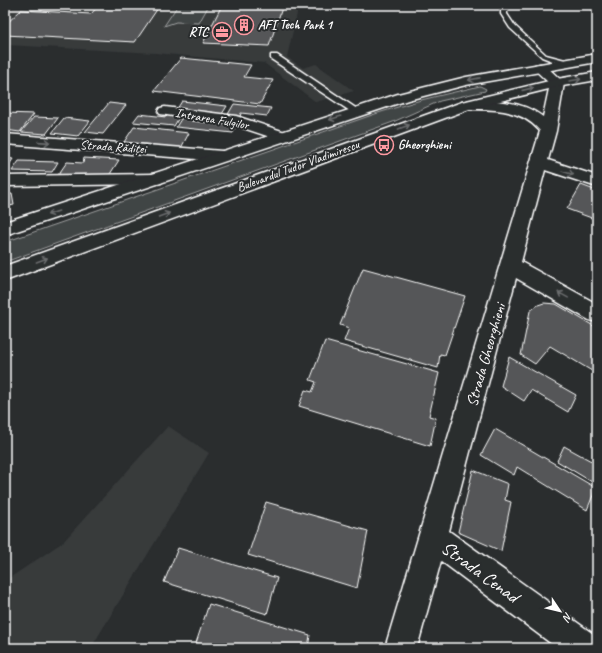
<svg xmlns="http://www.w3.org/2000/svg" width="602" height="653" viewBox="0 0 602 653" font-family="Caveat,sans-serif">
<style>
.built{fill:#373a3b}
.green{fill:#414445;stroke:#a0a2a2}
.building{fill:#555758;stroke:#fff}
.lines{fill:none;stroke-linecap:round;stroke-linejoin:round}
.service-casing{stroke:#fff;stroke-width:3}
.minor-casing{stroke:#fff;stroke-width:3}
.primary-casing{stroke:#fff;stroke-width:3}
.service{fill:#2a2d2e;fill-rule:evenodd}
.minor{fill:#2a2d2e;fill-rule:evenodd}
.primary{fill:#2a2d2e;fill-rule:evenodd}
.oneway{stroke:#6a6c6d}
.labels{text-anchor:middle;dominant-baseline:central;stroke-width:4;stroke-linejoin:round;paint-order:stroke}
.far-poi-label{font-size:13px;font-weight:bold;fill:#fff;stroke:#2a2d2e;text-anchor:start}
.far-street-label{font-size:13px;fill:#fff;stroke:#2a2d2e}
.street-label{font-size:16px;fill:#fff;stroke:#2a2d2e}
.near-street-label{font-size:19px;fill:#fff;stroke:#2a2d2e}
</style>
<rect width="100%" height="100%" fill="#2a2d2e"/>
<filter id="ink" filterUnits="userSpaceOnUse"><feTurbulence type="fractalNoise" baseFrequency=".025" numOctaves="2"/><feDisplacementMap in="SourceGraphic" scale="8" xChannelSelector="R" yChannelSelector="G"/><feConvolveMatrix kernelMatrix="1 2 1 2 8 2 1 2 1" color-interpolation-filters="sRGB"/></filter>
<g filter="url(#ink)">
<g class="built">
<path d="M16,5l37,2 2,-2h244l-12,52 16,11 13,-4 38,27 -38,11 -52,-39 -109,-10 -150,-8v-30z"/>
<path d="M168,426l41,27 -118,195h-86v-67l58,-39z"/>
</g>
<g class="green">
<path d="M178,5h31l-10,18 -23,-1 -12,4z"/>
<path d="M480,86l6,3 -1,2 -45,10 -47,21 -388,140v-20l373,-129 43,-13z"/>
</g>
<g class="building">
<path d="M99,5h61l-25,37 -130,-7v-10l16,-15 70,4z"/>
<path d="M222,5h61l-14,41 -66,-3z"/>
<path d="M181,58l70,7 -7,12 29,3 -13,24 -106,-13z"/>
<path d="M182,101l45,5 -5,8 -45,-5z"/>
<path d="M109,103l17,2 -23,29 -18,-2z"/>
<path d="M234,104l37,4 -4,8 -26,-3 -1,4 -13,-1z"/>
<path d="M5,113l29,1 -14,18 -15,-2z"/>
<path d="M139,114l27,3 2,-2 12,1 -6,10 -41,-4z"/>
<path d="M183,116l10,1 -2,4 21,2 2,-3 24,2 -5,11 -57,-6z"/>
<path d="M34,117l24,1 -12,16 -25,-2z"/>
<path d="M64,118l26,3 -12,15 -26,-3z"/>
<path d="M134,127l55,6 -8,15 -57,-6z"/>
<path d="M5,158l8,1 -8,12z"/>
<path d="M84,158l35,2 -9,14 -11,3 -41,-2 9,-13 16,1z"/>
<path d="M19,161l39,1 -6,10 -40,-1z"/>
<path d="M581,185l16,6v29l-30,-11z"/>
<path d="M5,194h7l2,11 -9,2z"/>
<path d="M363,268l102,28 -20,59 -5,-1 -2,14 -94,-27 5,-13 -9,-3z"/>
<path d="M544,303l12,1 41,24v46l-47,-28 -15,18 -14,-9 9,-44 8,-6z"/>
<path d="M325,341l114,32 -10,43 7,2 -6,28 -131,-40 6,-16 7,2 4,-10 -6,-2z"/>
<path d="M509,357l67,38 -8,17 -37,-22 -7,11 -23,-15z"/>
<path d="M495,429l101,59 -9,22 -70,-43 -3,8 -33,-20z"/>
<path d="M564,446l29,16 2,-6 2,1v28l-40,-24z"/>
<path d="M473,470l35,14 -3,16 6,2 -10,49 -43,-19z"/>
<path d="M266,502l102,29 -11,57 -109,-33z"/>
<path d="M178,548l99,30 -10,36 -103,-32z"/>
<path d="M597,563v15l-5,-3z"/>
<path d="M209,604l101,31 -2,13h-95l-17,-5z"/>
</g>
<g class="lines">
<g class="service-casing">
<g id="service">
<path d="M501,5h6v9l8,12 31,29 23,6v4h-6l-21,-8 -32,-29 -9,-14z"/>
<path d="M271,55h6l83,56 -4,2h-3l-82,-54z"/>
</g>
</g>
<g class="minor-casing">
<g id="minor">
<path d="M540,64l5,1 19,18 -8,48 -8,29 49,16v11l-52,-17 -24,92 76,42v18l-8,-2 -73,-42 -67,253 147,105 1,12h-40l-116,-87 -24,87h-32l155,-517c-19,-22 -45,-22 -73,-22l-5,-1 -2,-3 2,-3 5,-1c26,-1 54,-1 76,16l7,-33 -17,-16 2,-3z"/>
<path d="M165,107l71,9 52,17 2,3 -2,3 -6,2 -48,-16 -74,-11 -2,-3 2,-3z"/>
<path d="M5,134l217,17 6,2 2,3 -2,3 -6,2 -217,-17z"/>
<path d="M155,174l6,1 3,4 -3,4 -6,1 -150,2v-10z"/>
</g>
</g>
<g class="primary-casing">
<g id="primary">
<path d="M597,54v8l-131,23 -58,15 -403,135v-13l393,-128 68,-17z"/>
<path d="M597,72v8l-40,7 -85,21 -467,173v-15l457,-164 95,-23z"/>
</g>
</g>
<use href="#service" class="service"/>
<use href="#minor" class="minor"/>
<use href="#primary" class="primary"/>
</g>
<defs><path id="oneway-shaft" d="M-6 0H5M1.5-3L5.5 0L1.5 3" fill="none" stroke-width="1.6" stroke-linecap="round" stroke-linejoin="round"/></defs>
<g class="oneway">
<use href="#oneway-shaft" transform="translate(474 79) rotate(169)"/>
<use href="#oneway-shaft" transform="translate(575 80) rotate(-9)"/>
<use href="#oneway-shaft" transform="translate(528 89) rotate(-13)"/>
<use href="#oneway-shaft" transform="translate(335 118) rotate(162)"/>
<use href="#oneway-shaft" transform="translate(404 127) rotate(-20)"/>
<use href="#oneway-shaft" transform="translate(44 142) rotate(4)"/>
<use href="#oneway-shaft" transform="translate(568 173) rotate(18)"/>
<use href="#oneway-shaft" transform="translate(53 213) rotate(161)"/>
<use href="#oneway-shaft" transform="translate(164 215) rotate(-20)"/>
<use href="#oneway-shaft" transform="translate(42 260) rotate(-20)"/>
<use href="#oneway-shaft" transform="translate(563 295) rotate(-151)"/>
</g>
</g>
<defs>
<g id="building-ring" transform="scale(1)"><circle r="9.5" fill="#2a2d2e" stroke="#ff9aa2" stroke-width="1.5"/><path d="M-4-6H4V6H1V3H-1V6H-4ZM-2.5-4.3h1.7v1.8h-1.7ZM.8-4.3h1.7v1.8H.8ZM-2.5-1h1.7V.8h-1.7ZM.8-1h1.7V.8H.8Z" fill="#ff9aa2"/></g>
<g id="office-ring" transform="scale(1)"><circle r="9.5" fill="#2a2d2e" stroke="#ff9aa2" stroke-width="1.5"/><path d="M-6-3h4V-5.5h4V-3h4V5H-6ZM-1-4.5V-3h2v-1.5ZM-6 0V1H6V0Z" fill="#ff9aa2"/></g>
<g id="bus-ring" transform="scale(1)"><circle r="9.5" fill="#2a2d2e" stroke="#ff9aa2" stroke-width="1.5"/><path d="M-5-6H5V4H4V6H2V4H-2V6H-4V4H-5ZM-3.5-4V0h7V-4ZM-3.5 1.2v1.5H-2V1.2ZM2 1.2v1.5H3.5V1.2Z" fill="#ff9aa2"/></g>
</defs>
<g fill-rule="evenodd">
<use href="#building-ring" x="244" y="25"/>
<use href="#office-ring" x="222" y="32"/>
<use href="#bus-ring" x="384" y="145"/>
</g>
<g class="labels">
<g class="far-poi-label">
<text x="258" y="25">AFI Tech Park 1</text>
<text x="208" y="32" text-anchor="end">RTC</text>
<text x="398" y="145">Gheorghieni</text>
</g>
<g class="far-street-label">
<text transform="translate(212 119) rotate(10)">Intrarea Fulgilor</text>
<text transform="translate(113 147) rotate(4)">Strada Rădiței</text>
<text transform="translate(298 166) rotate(-20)">Bulevardul Tudor Vladimirescu</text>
</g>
<g class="street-label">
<text transform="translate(486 355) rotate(-74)">Strada Gheorghieni</text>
</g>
<g class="near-street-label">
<text transform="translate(480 572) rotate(36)">Strada Cenad</text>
</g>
</g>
<rect width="602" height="653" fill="none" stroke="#2a2d2e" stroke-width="20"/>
<rect x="10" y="10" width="582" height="633" fill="none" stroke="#fff" stroke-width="1.5" filter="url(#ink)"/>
<g transform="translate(560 611) rotate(125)" stroke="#2a2d2e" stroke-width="3" paint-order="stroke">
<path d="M0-3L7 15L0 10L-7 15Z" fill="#ffffff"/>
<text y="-6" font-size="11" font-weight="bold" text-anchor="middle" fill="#ffffff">N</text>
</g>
</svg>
